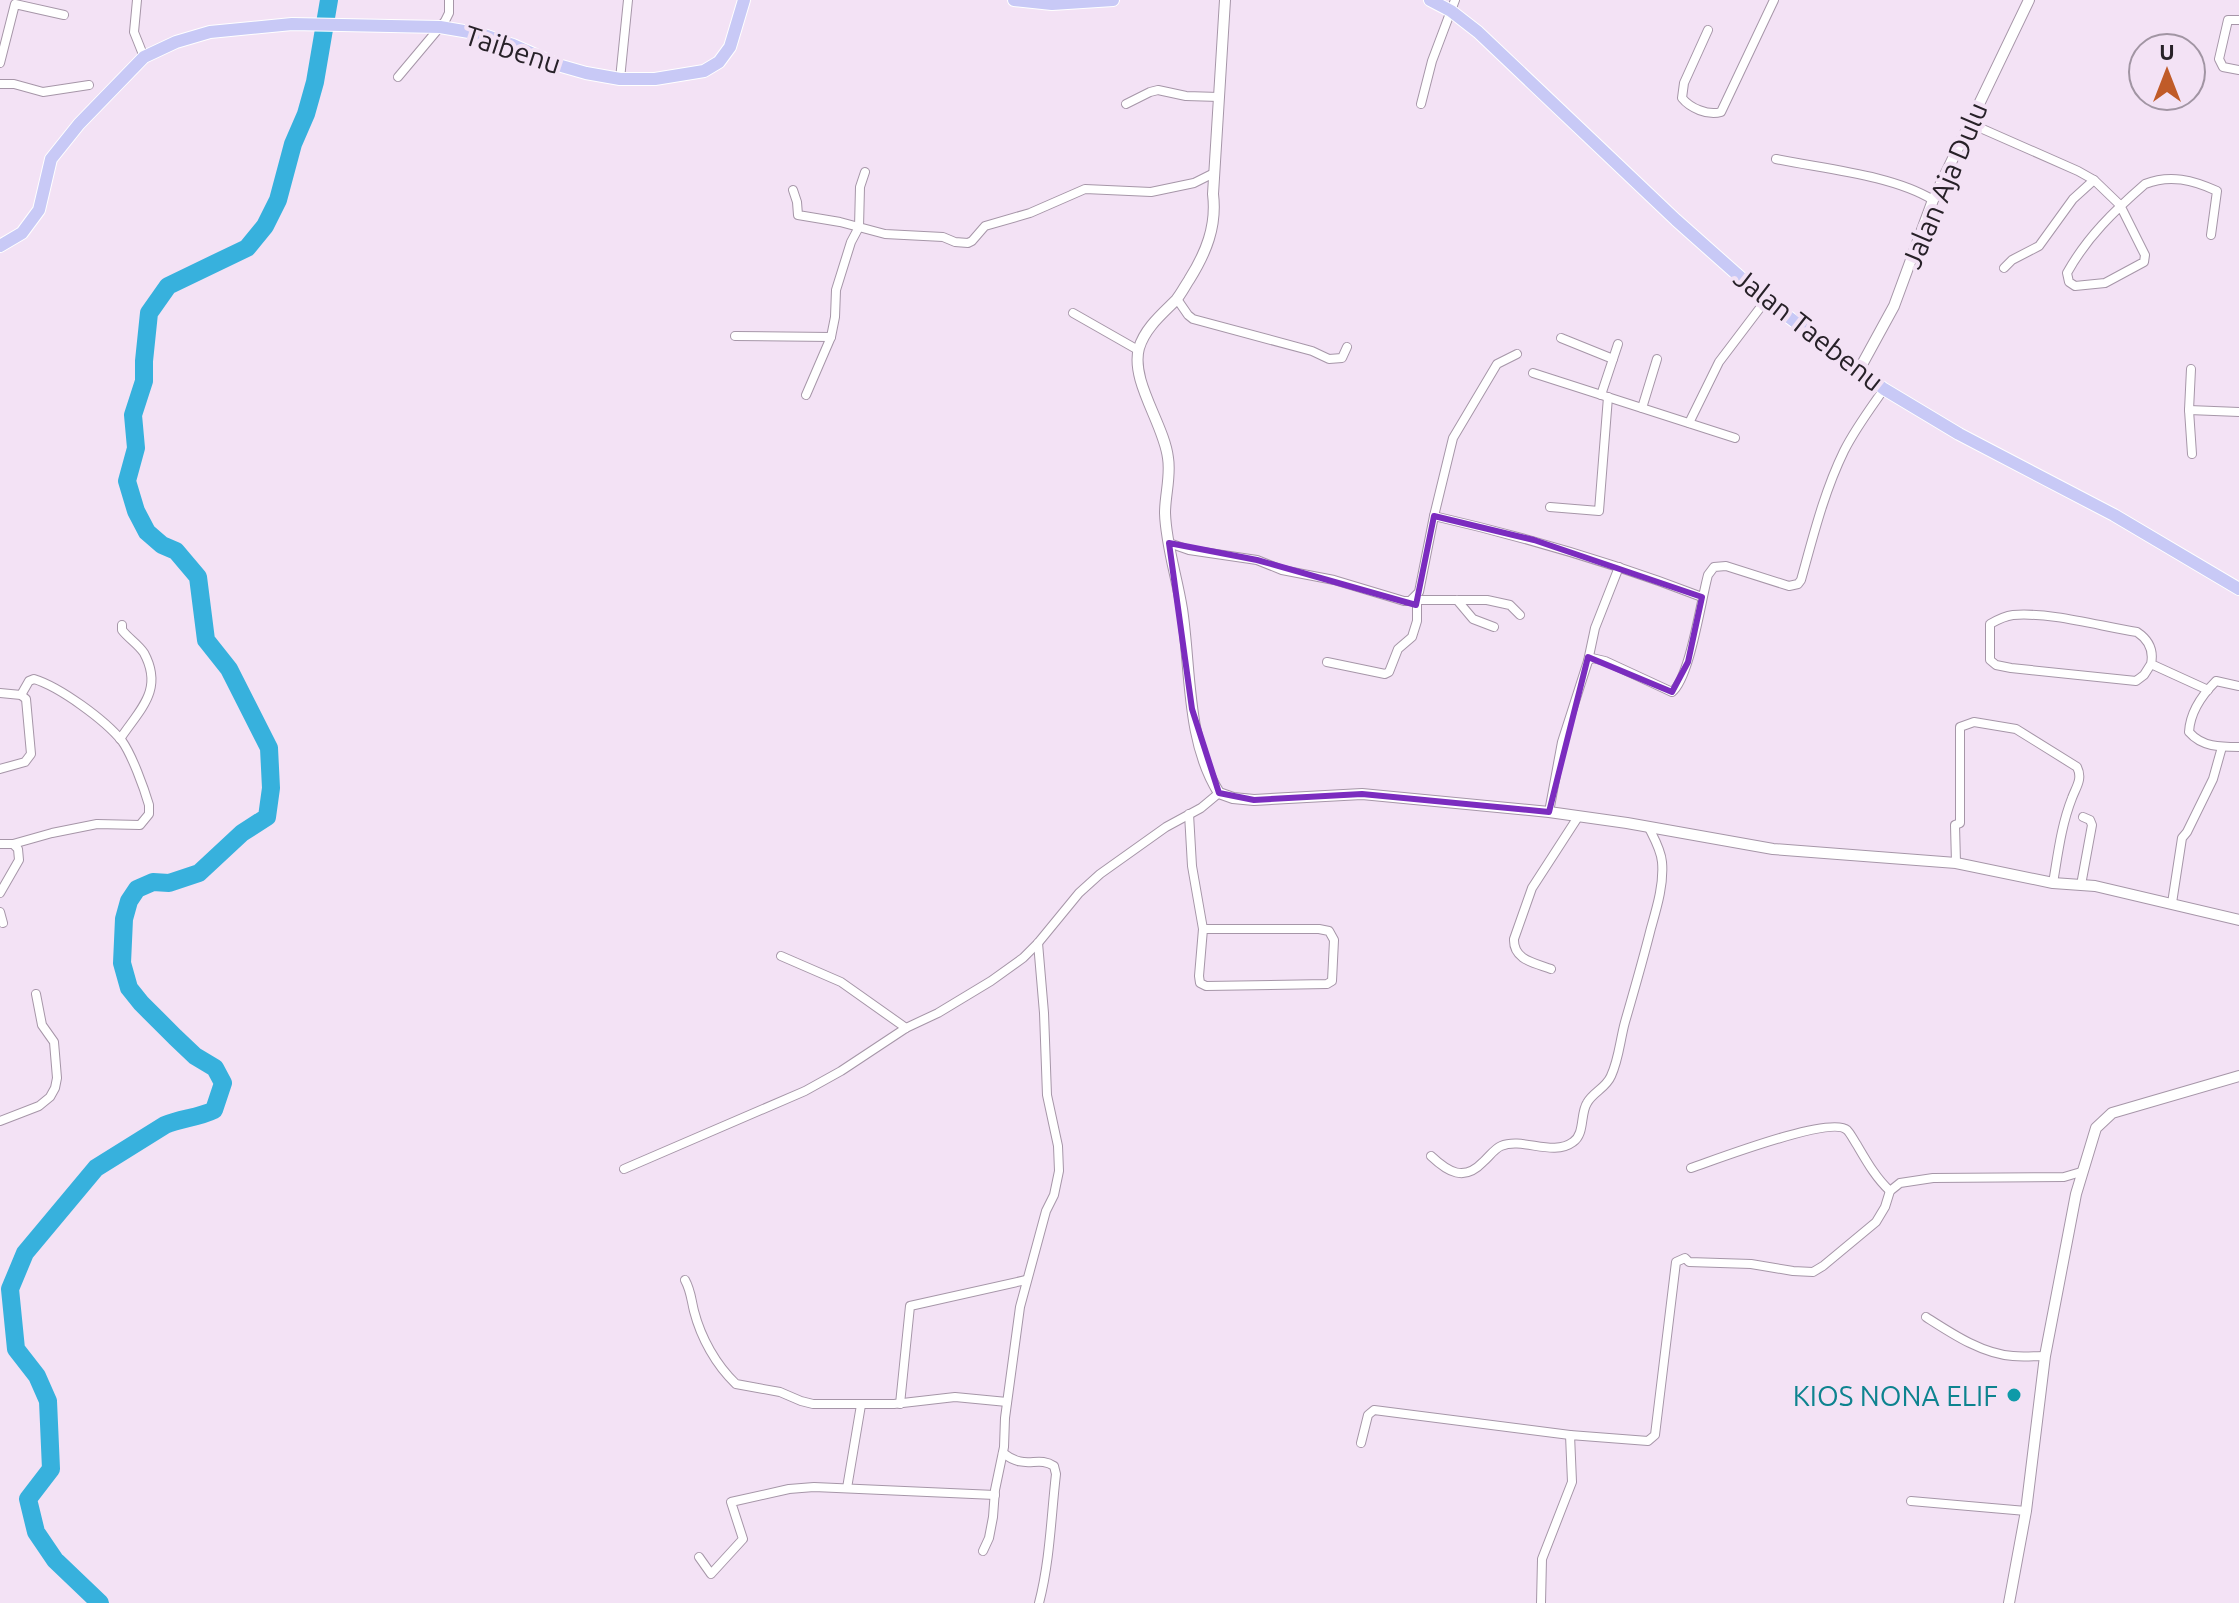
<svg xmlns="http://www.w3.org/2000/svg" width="2239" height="1603" viewBox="0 0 2239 1603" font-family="Ubuntu,sans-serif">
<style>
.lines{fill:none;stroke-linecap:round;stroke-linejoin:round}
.river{stroke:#37b1dd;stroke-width:18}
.minor-casing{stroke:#a696a8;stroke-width:10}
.tertiary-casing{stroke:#a696a8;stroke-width:12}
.primary-casing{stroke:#fff;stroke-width:14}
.minor{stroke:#fff;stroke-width:8}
.tertiary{stroke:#fff;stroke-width:10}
.primary{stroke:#c8c9f6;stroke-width:12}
.marked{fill:none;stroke:#7b2cbf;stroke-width:6;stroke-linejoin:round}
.culture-dot{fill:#0f9aa8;stroke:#f3e2f5;stroke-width:3}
.labels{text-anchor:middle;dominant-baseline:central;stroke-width:8;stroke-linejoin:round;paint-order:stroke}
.street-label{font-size:28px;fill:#272128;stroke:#f3e2f5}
.culture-label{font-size:28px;fill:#0d838f;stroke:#f3e2f5;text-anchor:end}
</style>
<rect width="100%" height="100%" fill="#f3e2f5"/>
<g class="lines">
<path class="river" d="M100,1603l-45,-43 -19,-28 -8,-33 23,-30 -3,-68 -11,-25 -21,-27 -6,-60 15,-36 71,-85 69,-43c16,-7 33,-7 49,-15l9,-27 -8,-15 -20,-12 -20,-19 -34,-34 -12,-15 -7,-25 2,-44 5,-18 8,-12 16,-7 16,1 30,-10 43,-40 25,-16 4,-29 -2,-40 -40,-79 -23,-29 -8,-63 -22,-26 -14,-6 -15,-13 -11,-21 -9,-30 9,-33 -3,-33 11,-34v-20l5,-48 19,-27 79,-38 18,-22 13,-26 15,-56 13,-30 9,-32 14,-82"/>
<g class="minor-casing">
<g id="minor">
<path d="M137,0l-3,32 10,25"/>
<path d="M2239,20h-11l-9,39 4,8 16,3"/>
<path d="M1708,30l-24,53 -2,15c8,10 26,18 39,14l53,-112"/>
<path d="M0,63l15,-59 49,11"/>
<path d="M398,77l47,-56 4,-8v-13"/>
<path d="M620,79l8,-79"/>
<path d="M0,84h14l29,8 46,-7"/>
<path d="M1126,104l24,-12 8,-2 28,6 33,1"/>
<path d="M1421,104l11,-43 23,-61"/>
<path d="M1969,123l109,48 16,9 26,25 25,50 -1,7 -39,21 -30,3 -6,-4 -2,-9c20,-36 47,-62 78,-89 25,-10 48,-4 72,7l-6,44"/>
<path d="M1776,159c48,10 116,16 157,41"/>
<path d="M793,190l4,12 1,13 42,7 45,12 58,3 12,5 13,1 4,-2 13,-15 45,-13 55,-24 66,3 43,-9 20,-10"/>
<path d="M2004,268l8,-8 27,-14 34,-47 21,-19"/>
<path d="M1177,299l11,16 5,4 119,32 17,8 13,-1 5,-11"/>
<path d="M1073,313l65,37"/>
<path d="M735,336l96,1"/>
<path d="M1561,338l52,21"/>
<path d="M2191,369l-2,41 3,44"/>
<path d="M1533,373l202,65"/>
<path d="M806,395l25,-58 4,-20 1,-27 15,-48 8,-15 1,-40 5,-15"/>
<path d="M1601,395l17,-51"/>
<path d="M1642,408l15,-49"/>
<path d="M2189,410l50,2"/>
<path d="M1689,423l30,-61 47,-62"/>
<path d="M1550,507l49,4 9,-114"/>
<path d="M1434,516c91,21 180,47 268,81"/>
<path d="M1169,543l20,7 68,10 25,10 52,10 70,21h6l9,-9 15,-76 19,-78 44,-74 20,-10"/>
<path d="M1417,600h70l23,5 10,10"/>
<path d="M1457,600l16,19 21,8"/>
<path d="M1588,661l7,-33 24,-61"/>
<path d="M1327,662l58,12 4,-2 9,-23 14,-12 5,-16v-26"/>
<path d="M2151,664l-7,11 -8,6 -125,-13 -15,-3 -6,-5v-36c7,-4 15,-8 23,-9 38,-3 86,11 124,17 12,8 17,18 14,32l57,26"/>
<path d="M2239,686l-23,-5c-14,14 -26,32 -27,51 13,15 31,15 50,15"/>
<path d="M0,693l21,2 5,4 5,55 -6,8 -25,7"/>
<path d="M120,739c20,-30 44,-49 24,-86 -6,-9 -16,-15 -22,-23v-5"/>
<path d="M1549,812l13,-70 26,-81 4,-3 13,3 67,31c18,-14 29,-92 36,-117l6,-8 12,-1 63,20 9,-2 3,-4c12,-43 23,-88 43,-129 11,-22 26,-42 40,-62"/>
<path d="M1189,814l3,52 11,63 -4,47 1,7 6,3 121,-2 5,-3 2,-41 -5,-9 -10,-2h-116"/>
<path d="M0,844h13l5,5 1,11 -19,33"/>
<path d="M13,844l39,-11 45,-9 43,1 9,-11v-9c-5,-17 -17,-50 -27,-64 -17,-21 -62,-54 -88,-62l-5,2 -8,14"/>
<path d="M1956,863l-1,-38 5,-2v-96l14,-5 42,7 61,38c6,12 -1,20 -5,31 -11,28 -14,56 -19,85"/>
<path d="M2081,885l11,-60 -2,-5 -7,-3"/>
<path d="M2172,903l10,-65 5,-6 26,-53 9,-32"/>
<path d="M0,912l3,11"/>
<path d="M781,956l60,26 65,46"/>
<path d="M1551,969c-16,-6 -38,-9 -37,-30l18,-51 46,-71"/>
<path d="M0,1121l39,-15 11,-9 5,-9 2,-10 -3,-36 -12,-17 -6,-31"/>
<path d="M1431,1156c17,16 33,26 52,6 6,-5 11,-13 18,-16 22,-9 52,11 72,-4 12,-8 7,-28 14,-39 6,-11 19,-15 24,-27 8,-17 9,-36 14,-54 9,-31 18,-62 26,-94 6,-21 13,-44 11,-66 -1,-12 -8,-24 -13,-34"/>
<path d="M1691,1168c24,-8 140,-53 156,-38 4,4 7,11 10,15 10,17 19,33 33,46"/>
<path d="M624,1169l181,-78 36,-20 65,-43 32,-15 53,-32 32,-23 15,-15 41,-50 21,-19 66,-47 35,-19 18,-15"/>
<path d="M685,1280c6,11 6,19 9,31 7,27 22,54 42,73l44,8 21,9 12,3h81l61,-7 52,5"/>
<path d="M1926,1317c25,16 56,37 87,39 10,1 21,0 32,0"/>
<path d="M900,1404l10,-98 116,-26"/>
<path d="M1361,1443l7,-28 6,-5 196,25"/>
<path d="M1003,1453c23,18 34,2 51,13l2,8c-5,43 -6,87 -17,129"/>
<path d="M847,1488l14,-83"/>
<path d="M1911,1501l115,10"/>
<path d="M983,1551l6,-13 4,-21 2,-27 9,-43 1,-29 15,-111 26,-96 8,-16 5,-24 -1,-25 -11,-51 -3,-82 -6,-70"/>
<path d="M699,1557l12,17 32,-35 -12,-37 58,-13 25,-2 181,8"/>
<path d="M1541,1603l1,-44 30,-77 -2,-47 78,6 7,-6 21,-173 9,-4 4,4 62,2 42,7 20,1 10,-6 53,-44 9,-15 5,-16 10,-8 33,-5 131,-1 17,-5"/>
</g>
</g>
<g class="tertiary-casing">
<g id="tertiary">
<path d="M1225,0l-12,194c4,32 -7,59 -24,86 -4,6 -8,14 -13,20 -14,14 -31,28 -37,48 -9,33 25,76 29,110 3,18 -3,37 -3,55 1,32 12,64 17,96 9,59 4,132 37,184l14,5 21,2 108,-6 187,18 78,11 146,26 183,14 97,20 42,3 144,34"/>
<path d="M1859,370l35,-64 39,-106 96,-200"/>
<path d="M2009,1603l17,-92 19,-155 31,-162 20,-66 16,-15 127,-37"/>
</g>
</g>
<g class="primary-casing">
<g id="primary">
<path d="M1014,0l38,4 61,-4"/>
<path d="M1430,0l21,11 27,21 198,188 90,80 118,89 75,45 155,81 125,74"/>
<path d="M0,246l22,-13 17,-23 12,-51 28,-35 65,-67 32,-15 34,-10 82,-8 148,3 41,7 32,11 45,20 28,8 34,6h35l49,-8 15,-9 11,-15 14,-47"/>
</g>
</g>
<use href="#minor" class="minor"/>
<use href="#tertiary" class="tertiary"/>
<use href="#primary" class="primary"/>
</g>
<path class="marked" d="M1434,516l100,24 168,57 -14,65 -16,30 -84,-35 -39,155 -187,-18 -108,6 -35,-7 -27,-84 -23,-166 88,17 159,45z"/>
<circle class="culture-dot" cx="2014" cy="1395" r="8"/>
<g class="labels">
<g class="street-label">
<text transform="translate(513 49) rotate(18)">Taibenu</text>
<text transform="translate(1944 185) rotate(-67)">Jalan Aja Dulu</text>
<text transform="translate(1809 329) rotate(38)">Jalan Taebenu</text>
</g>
<g class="culture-label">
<text x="1998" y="1395">KIOS NONA ELIF</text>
</g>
</g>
<g transform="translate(2167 72)"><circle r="38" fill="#f3e2f5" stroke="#a195a3" stroke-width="2"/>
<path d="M0-6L14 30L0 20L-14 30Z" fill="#c05b28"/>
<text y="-12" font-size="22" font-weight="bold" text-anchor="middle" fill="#272128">U</text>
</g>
</svg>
